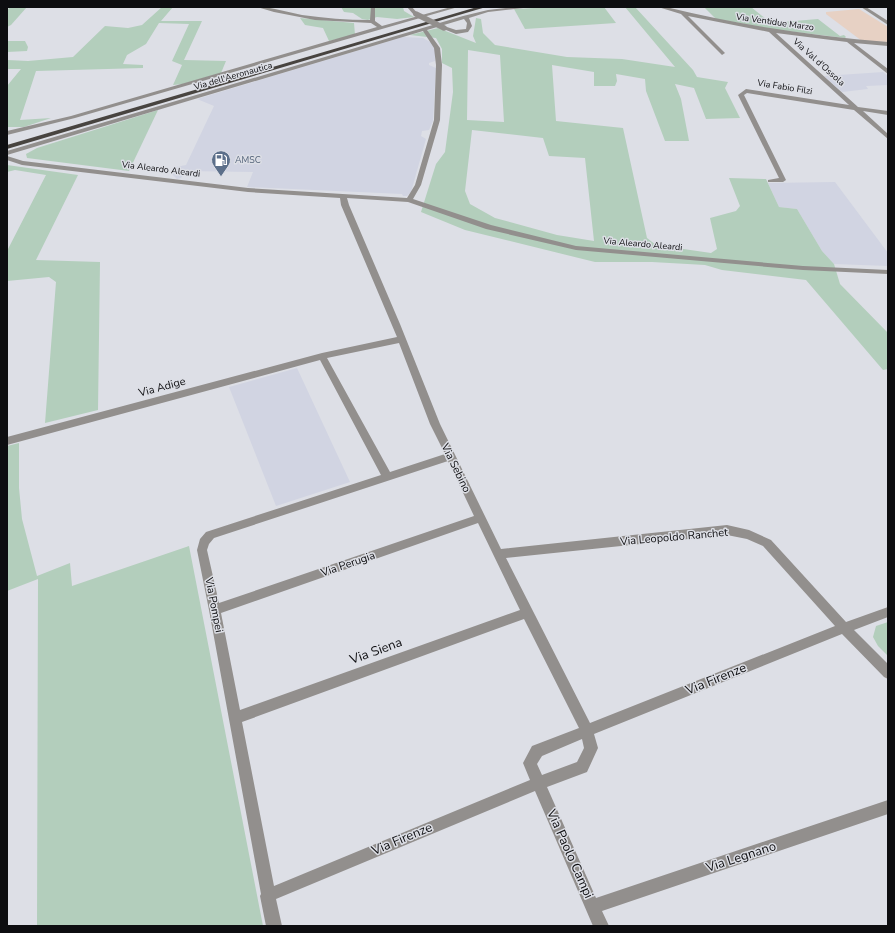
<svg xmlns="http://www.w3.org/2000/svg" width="895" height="933" viewBox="0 0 895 933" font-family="'Nunito Sans',sans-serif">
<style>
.commercial{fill:#e7d1c4}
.built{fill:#d1d4e2}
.green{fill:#b3cebc;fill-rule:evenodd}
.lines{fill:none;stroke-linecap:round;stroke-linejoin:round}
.minor{fill:#928f8d;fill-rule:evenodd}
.trunk{fill:#484440;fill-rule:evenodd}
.minor-bridge{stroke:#928f8d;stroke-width:5.5}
.labels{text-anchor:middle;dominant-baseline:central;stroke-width:3;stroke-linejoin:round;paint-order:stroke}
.far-street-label{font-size:9px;fill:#0d0d10;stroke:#dddfe6}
.far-service-label{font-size:9px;fill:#4e5e75;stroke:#dddfe6;text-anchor:start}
.street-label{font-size:11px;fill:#0d0d10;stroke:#dddfe6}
.near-street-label{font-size:13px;fill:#0d0d10;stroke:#dddfe6}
</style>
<rect width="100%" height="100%" fill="#dddfe6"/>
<path class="commercial" d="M859,9l29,18v15l-26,-1 -36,-27v-2z"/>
<g class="built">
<path d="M403,37l20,1 9,5 3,5v13l-6,2v2l7,3 -3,53 -4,9 -7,1 -1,5 5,3 -15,53 -4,4h-4l-1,-2 -155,-7 6,-15 -68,-1 -4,7 -4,1 -5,-5 4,-7 10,-2 28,-59 -17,-7z"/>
<path d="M883,72l5,4v9l-22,1 2,3 -26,3 -18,-16z"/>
<path d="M835,182l53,71v13l-54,-2 -12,-13 -25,-42 -18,-2 -11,-24z"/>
<path d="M297,368l53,114 -74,24 -47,-119z"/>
</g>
<g class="green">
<path d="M7,7h20l-16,18 -4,2v-16l2,-3z"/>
<path d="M162,7h11l-12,14h41l-18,39 42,1 -5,12 -38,11 -10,1 9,-20 -10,-4 17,-37 -30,-1 -13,21 -19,11 -4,9 20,1v3l-107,3 -16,49 31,-2 -27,9h-17v-41l14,-17h-14v-9l21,1 45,-4 32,-31 23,2 14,-3z"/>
<path d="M341,7h62l1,4 10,6 -17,2 -20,-2 -9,3 -6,-1 -9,-6 -9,-1z"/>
<path d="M553,7h51l12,16 -91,6 -11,-20z"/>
<path d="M625,7h10l58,63 4,7 31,5 -3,6 15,30 -34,1 -12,-31 -19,-4 6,15 8,42h-24l-19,-50 -1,-12 -29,-5 1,7 -2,5h-21v-14l-42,-7 4,56 67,7 24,110 9,7 55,8 6,-4 -7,-31 26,-7 4,-5 -11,-28 37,1 13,28 18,2 25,42 12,13 6,20 48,49v36l-5,1 -77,-90 -84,-10 -17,-5 -53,-3h-57l-130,-32 -44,-18 15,-48 9,-12 8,-60 -1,-24 -10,-5v-14l-6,-11 -26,-3 28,-7 38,15 -3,-7 3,-18 5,1 2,14 12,12 72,12 55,2 53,8zM468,50l32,5 4,67 -37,-2zM472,130l71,8 6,18 36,2 9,83 -37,-6 -62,-17 -25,-14 -5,-13z"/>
<path d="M704,7h47l20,16 47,-4 22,17 4,-1 2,2 -1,1 -67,-8 -62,-11z"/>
<path d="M300,18l54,5 1,12 -26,6 -6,-13 -18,-3z"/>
<path d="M7,41h18l3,6 -1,4 -20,1z"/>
<path d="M158,110l-29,61 -102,-13 -1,-4 11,-6z"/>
<path d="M7,165l71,10 -42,85 64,2 -2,148 -53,13 11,-141 -7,-5 -42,4v-30l39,-76 -31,-5 -8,2z"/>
<path d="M19,443v45l3,31 15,57 33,-13 2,23 117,-40 74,380h-226l1,-347 -31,12v-145z"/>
<path d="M888,622v34l-10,-10 -5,-9 3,-11z"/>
</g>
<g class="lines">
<g class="minor">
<path d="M257,7c15,0 30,5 45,8 22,3 45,5 68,5l1,-13h4v14l7,5 69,-19h7l-383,111 -68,17v-4l64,-15 306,-89 -6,-4 -56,-3 -41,-8z"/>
<path d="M407,7h5l6,7 -4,1z"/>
<path d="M515,7h17l-44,5 -19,6 3,8 -4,6 -12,2 -15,-6 3,-2 12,4 10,-1 1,-6 -3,-4 -37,11 13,18 2,17 -2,55 -19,65 -8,14 78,26 85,21 227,20 85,4v4l-85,-4 -227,-20 -90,-21 -78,-27 -61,-4 2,7 51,119 40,100 61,125 226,-24 22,5 22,10 75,82 42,-15v10l-34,13 34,34v15l-4,-2 -42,-43 -248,100 4,14 -11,24 -40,15 49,111 292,-98v14l-286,97 7,15h-16l-58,-135 -259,108 6,27h-16l-6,-30 1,-2 -52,-284 -12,-60 3,-11 6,-7 175,-57 -61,-115 -313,85v-8l315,-84 75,-16 -56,-132 -1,-7 -92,-6 -226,-27 -15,-5v-4l16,5 225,27 159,10 8,-13 19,-65 2,-55 -2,-17 -11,-17 -416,124v-4l456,-135 25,-6zM399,343l31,81 15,30 -55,18 -63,-114zM448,461l26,55 -255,87 -12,-53 2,-6 5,-6zM478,523l42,87 -280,100 -19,-97zM727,535l20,4 16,7 72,80 -245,97 -84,-165zM524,619l55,109 -47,18 -9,17 7,17 -256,106 -32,-164zM582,739l2,9 -7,14 -35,13 -5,-11 5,-8z"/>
<path d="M658,7h8c73,18 147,29 222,35v4l-34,-3 34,26v5l-41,-32 -71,-9 82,74 30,4v4l-25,-4 25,23v5l-34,-29 -107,-17 -3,2 42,85 -3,2h-15v-2l11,-2 -41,-83 8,-6 103,16 -80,-73 -81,-16 37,37 -3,2 -41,-41z"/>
<path d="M861,7h5l22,14v4z"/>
</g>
<path class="trunk" d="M477,7h9l-479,142v-4z"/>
<path class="minor-bridge" d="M416,14l28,14"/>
</g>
<defs>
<g id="fuel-pin" transform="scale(1)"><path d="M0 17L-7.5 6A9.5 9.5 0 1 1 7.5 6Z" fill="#5c6f8a" stroke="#dddfe6"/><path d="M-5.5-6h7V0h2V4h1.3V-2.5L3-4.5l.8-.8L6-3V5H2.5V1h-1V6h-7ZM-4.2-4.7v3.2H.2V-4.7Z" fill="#fff"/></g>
</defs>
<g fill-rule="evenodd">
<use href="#fuel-pin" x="221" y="160"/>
</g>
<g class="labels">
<g class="far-street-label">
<text transform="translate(775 22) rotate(8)">Via Ventidue Marzo</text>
<text transform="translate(819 62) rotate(42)">Via Val d'Ossola</text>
<text transform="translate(233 76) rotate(-16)">Via dell'Aeronautica</text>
<text transform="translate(785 87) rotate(9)">Via Fabio Filzi</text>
<text transform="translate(161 169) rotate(7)">Via Aleardo Aleardi</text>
<text transform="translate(643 244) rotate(5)">Via Aleardo Aleardi</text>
</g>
<g class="far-service-label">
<text x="235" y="160">AMSC</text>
</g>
<g class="street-label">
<text transform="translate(162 387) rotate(-15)">Via Adige</text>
<text transform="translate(456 468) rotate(64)">Via Sebino</text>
<text transform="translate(674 537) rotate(-5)">Via Leopoldo Ranchet</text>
<text transform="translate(348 564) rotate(-19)">Via Perugia</text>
<text transform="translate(214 605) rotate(79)">Via Pompei</text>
</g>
<g class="near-street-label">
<text transform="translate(376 651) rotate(-20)">Via Siena</text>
<text transform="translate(716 679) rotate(-22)">Via Firenze</text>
<text transform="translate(402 839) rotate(-23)">Via Firenze</text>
<text transform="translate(570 854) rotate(66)">Via Paolo Campi</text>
<text transform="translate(741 857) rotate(-18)">Via Legnano</text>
</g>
</g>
<rect width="895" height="933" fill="none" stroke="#0d0d10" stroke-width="16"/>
</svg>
